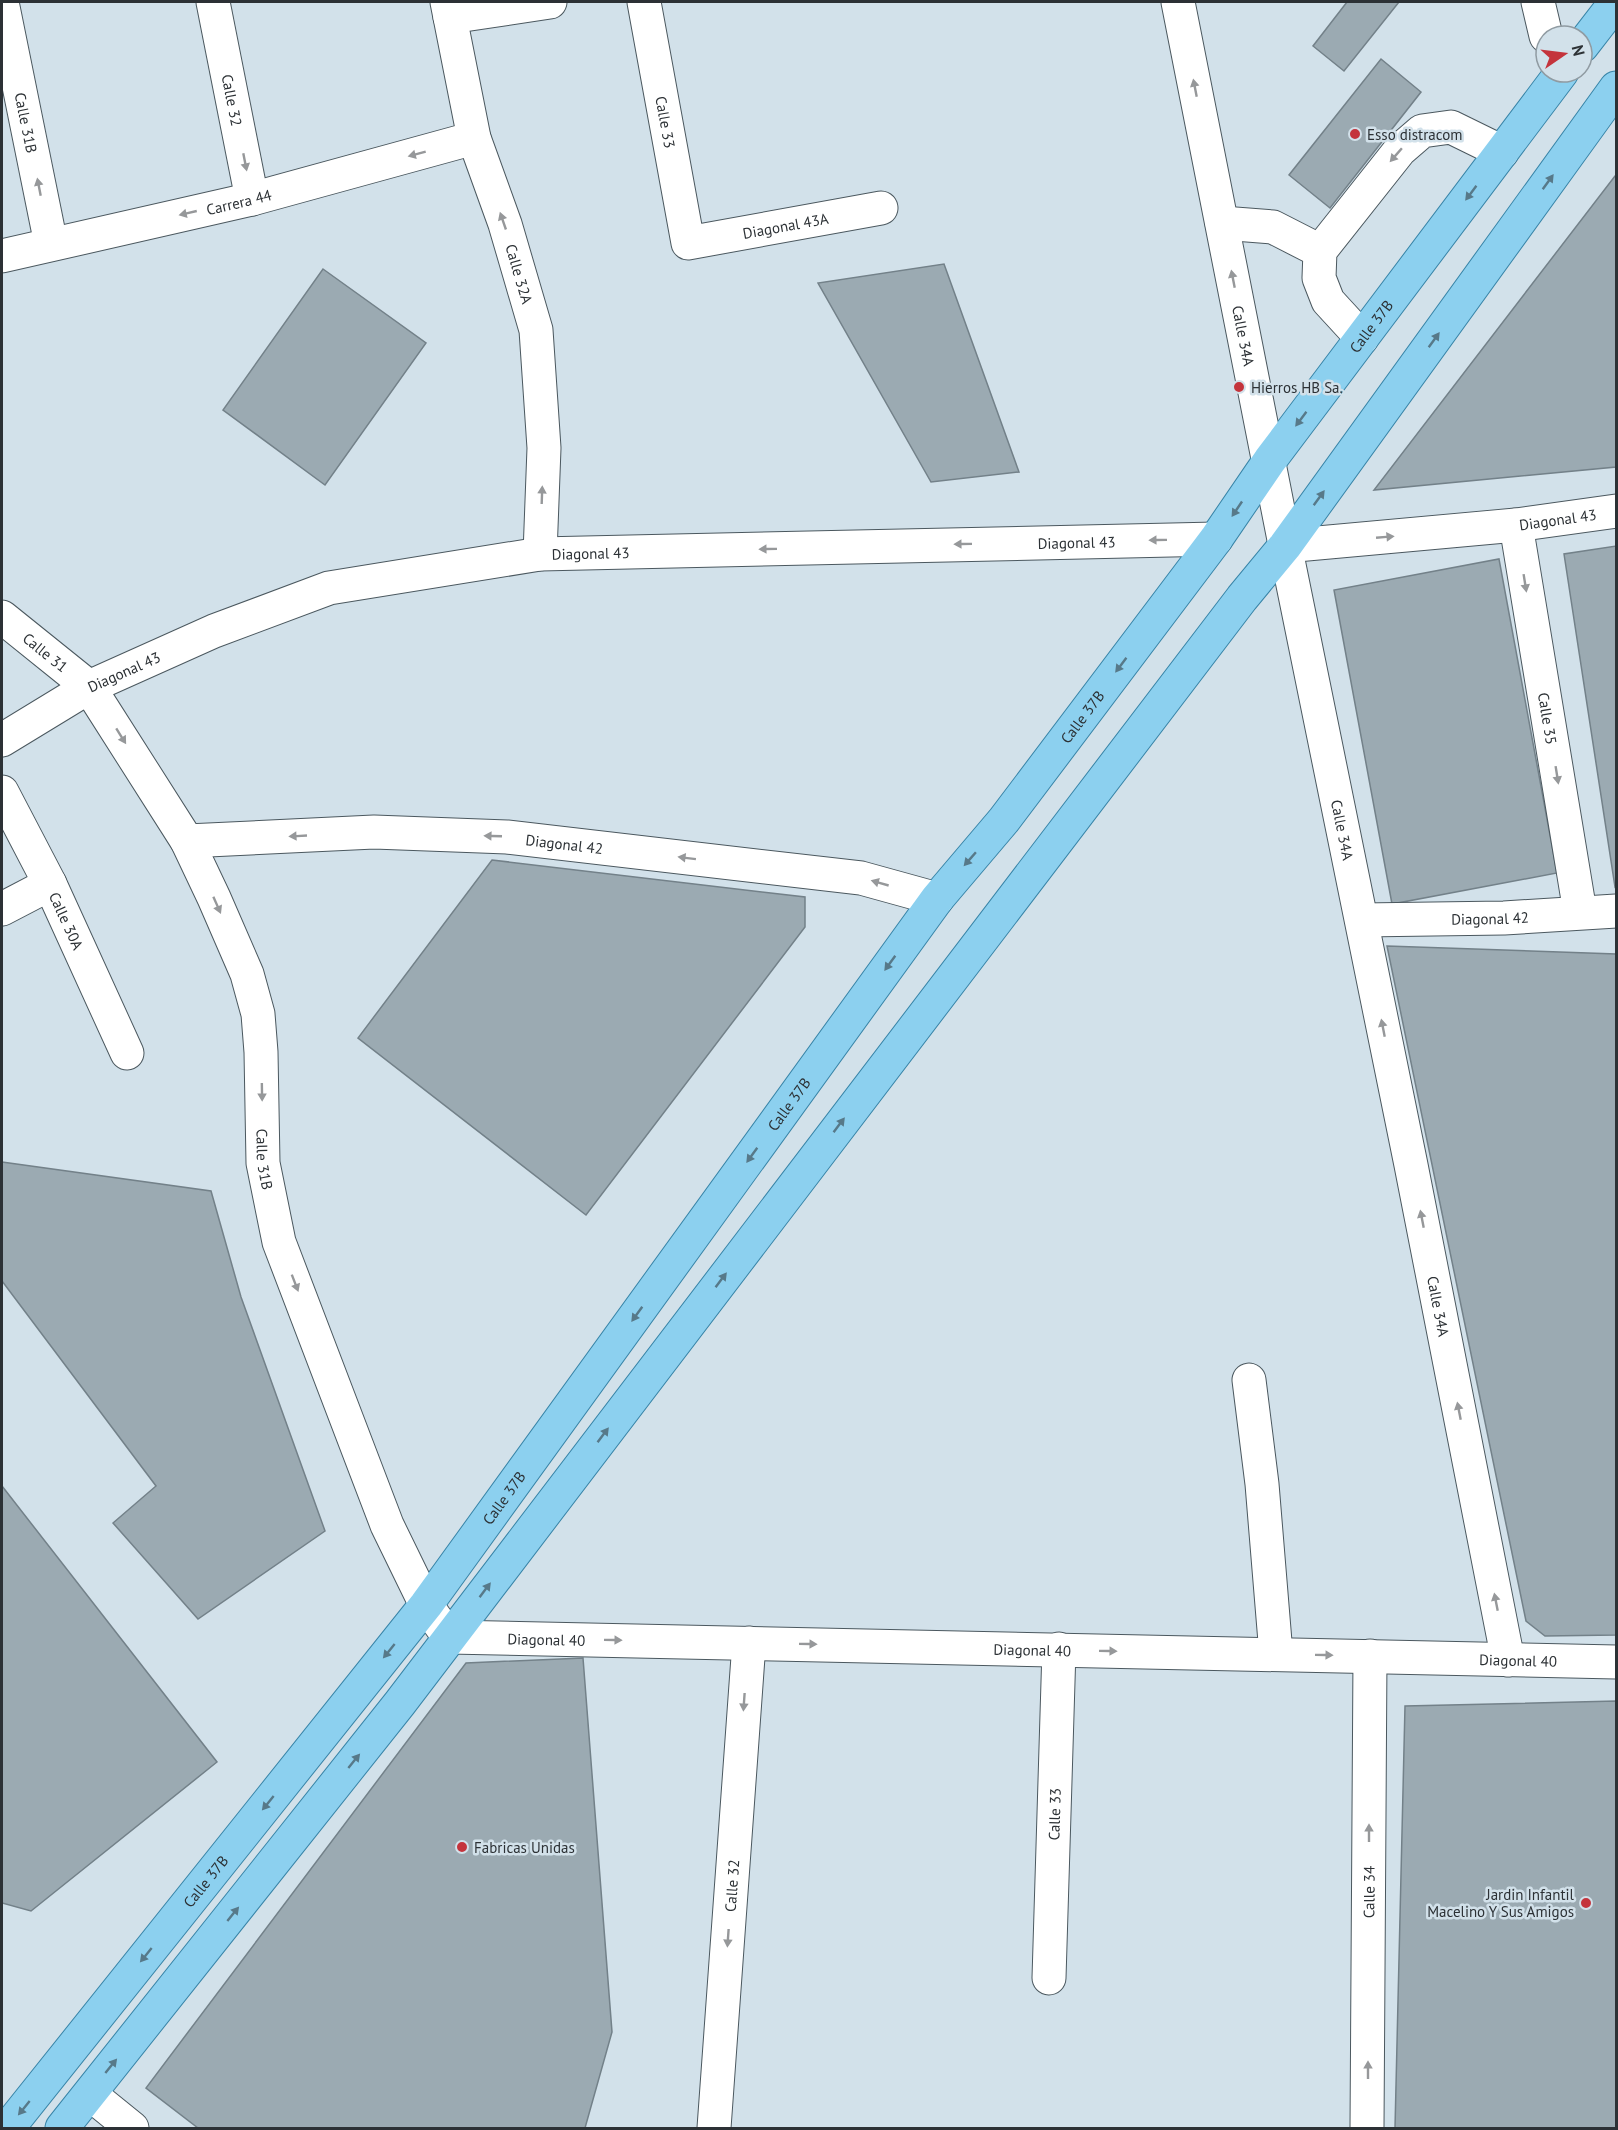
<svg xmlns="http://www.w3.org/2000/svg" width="1618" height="2130" viewBox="0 0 1618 2130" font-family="'PT Sans',sans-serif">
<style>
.building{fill:#9baab2;stroke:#738189;stroke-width:1.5}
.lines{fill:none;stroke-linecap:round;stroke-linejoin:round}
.minor-casing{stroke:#4b585f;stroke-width:35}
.major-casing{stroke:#3884a7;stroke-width:35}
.minor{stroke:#fff;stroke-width:33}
.major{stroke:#8cd0ef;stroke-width:33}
.oneway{fill:#96989a}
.oneway2{fill:#577989}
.poi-dot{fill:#c4343c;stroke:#d2e1ea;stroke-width:2}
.labels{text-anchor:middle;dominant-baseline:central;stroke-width:5;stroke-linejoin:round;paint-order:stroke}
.street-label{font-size:15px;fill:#2c3135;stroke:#d2e1ea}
.poi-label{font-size:15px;fill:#2c3135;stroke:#d2e1ea;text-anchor:start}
</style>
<rect width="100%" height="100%" fill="#d2e1ea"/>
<g class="building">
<path d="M1347,2h52l-55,69 -31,-25z"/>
<path d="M1381,59l40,33 -91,116 -41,-33z"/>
<path d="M1615,176h1v291l-242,23z"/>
<path d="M944,264l75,208 -88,10 -113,-199z"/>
<path d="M323,269l103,74 -101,142 -102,-75z"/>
<path d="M1616,546v340l-1,1 -51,-333z"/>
<path d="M1499,559l58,314 -165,31 -58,-314z"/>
<path d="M492,860l313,37v30l-219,288 -228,-177z"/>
<path d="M1387,946l229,8v681l-71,1 -19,-15z"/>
<path d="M2,1162l209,29 30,106 84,234 -127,88 -85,-96 43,-37 -154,-205z"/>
<path d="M2,1486l215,276 -186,149 -29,-8z"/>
<path d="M583,1658l29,374 -27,96h-387l-52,-40 320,-425z"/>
<path d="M1616,1701v427h-221l10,-422z"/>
</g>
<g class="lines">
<g class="minor-casing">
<g id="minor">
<path id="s1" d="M2,2l49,242"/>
<path id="s2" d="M213,2l39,197"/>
<path id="s3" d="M447,2l27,136 31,86 31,106 8,118 -4,106"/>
<path id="s4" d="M644,2l44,241 193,-35"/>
<path id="s5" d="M1178,2l112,568 121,595 97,495"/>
<path d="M1538,2l8,34"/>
<path d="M450,17l100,-15"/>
<path d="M1222,223l51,4 47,24"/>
<path id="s6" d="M2,256l250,-57 222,-61"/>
<path d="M1362,338l-34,-37 -9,-23 1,-27 80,-101 22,-19 29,-4 51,25"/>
<path id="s7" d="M1516,525l64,387"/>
<path id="s8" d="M1285,546l231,-21 100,-14"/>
<path id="s9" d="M2,617l87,70 98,154 27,57 33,76 11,40 3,38 2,111 16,79 108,283 39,80 23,32 1167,25"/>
<path id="s10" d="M2,740l87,-53 125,-56 115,-43 211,-34 676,-15"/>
<path id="s11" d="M2,792l48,92 77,169"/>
<path id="s12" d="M187,841l187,-9 133,5 354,41 76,21"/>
<path d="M2,909l48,-25"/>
<path id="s13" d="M1362,920l142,-2 112,-7"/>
<path d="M1249,1380l13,104 14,170"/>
<path id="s14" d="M1049,1978l10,-329"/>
<path d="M90,2094l42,34"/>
<path id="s15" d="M714,2128l35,-485"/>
<path id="s16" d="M1367,2128l3,-472"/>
</g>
</g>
<g class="major-casing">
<g id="major">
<path d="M1582,46l34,-44"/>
<path id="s17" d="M8,2128l418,-523 511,-706 67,-79 212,-281 54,-79 292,-388"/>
<path d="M62,2128l338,-425 842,-1105 43,-52 331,-458"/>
</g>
</g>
<use href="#minor" class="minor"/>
<use href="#major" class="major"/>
</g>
<defs><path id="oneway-solid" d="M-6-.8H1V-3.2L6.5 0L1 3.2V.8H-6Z" transform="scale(1.5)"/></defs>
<g class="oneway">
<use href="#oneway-solid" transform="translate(1195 88) rotate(-101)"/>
<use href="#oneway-solid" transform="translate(417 154) rotate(165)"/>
<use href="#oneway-solid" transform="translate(1396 155) rotate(131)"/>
<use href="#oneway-solid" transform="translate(245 162) rotate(79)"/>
<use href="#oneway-solid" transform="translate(39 187) rotate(-101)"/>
<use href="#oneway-solid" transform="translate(188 213) rotate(167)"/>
<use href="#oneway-solid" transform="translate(503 221) rotate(-109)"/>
<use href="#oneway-solid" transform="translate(1233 279) rotate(-101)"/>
<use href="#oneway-solid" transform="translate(542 495) rotate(-88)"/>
<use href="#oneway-solid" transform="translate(1385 537) rotate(-5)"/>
<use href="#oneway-solid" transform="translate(1158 540) rotate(179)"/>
<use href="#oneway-solid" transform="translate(963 544) rotate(179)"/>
<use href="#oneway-solid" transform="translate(768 549) rotate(179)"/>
<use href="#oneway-solid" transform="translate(1525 583) rotate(81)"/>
<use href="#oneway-solid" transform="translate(121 736) rotate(58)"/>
<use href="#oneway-solid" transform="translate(1557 775) rotate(81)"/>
<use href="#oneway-solid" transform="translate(298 836) rotate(177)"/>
<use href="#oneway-solid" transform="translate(493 836) rotate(-178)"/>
<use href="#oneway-solid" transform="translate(687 858) rotate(-173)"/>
<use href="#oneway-solid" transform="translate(880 883) rotate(-164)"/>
<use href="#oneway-solid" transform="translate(217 905) rotate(66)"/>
<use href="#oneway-solid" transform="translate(1383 1028) rotate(-101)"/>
<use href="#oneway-solid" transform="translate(262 1092) rotate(89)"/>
<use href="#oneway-solid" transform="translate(1422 1219) rotate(-101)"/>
<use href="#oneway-solid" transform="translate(295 1283) rotate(69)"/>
<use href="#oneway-solid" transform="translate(1459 1411) rotate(-101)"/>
<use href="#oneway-solid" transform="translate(1496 1602) rotate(-101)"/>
<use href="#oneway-solid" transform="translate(613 1640) rotate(1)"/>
<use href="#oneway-solid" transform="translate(808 1644) rotate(1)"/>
<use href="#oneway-solid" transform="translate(1108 1651) rotate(1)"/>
<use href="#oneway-solid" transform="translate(1324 1655) rotate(1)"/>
<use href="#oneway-solid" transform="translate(744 1702) rotate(94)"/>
<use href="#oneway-solid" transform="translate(1369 1833) rotate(-90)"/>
<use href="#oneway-solid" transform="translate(728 1938) rotate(94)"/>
<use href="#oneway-solid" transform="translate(1368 2070) rotate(-90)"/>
</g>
<g class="oneway2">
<use href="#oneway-solid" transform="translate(1548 182) rotate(-54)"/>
<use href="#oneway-solid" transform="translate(1471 193) rotate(127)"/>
<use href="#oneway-solid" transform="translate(1434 340) rotate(-54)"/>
<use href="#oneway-solid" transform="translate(1301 419) rotate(127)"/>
<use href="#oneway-solid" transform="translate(1319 498) rotate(-54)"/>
<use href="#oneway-solid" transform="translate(1237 509) rotate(124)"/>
<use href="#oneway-solid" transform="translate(1121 665) rotate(127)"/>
<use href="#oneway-solid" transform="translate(970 859) rotate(131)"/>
<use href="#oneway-solid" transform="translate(890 963) rotate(126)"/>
<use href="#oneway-solid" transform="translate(839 1125) rotate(-53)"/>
<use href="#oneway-solid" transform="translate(752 1155) rotate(126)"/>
<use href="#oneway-solid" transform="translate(721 1280) rotate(-53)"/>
<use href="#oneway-solid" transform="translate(637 1314) rotate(126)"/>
<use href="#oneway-solid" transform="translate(603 1435) rotate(-53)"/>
<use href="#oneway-solid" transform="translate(485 1590) rotate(-53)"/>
<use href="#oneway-solid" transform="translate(389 1651) rotate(129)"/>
<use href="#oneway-solid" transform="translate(354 1761) rotate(-51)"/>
<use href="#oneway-solid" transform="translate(268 1803) rotate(129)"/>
<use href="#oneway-solid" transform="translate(233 1914) rotate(-51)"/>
<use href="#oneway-solid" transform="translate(146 1955) rotate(129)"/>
<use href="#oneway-solid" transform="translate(111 2066) rotate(-51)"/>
<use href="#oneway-solid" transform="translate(24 2108) rotate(129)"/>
</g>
<g class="poi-dot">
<circle cx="1355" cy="134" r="6"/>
<circle cx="1239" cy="387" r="6"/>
<circle cx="462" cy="1847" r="6"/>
<circle cx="1586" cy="1903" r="6"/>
</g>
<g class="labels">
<g class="street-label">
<text stroke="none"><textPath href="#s2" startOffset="100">Calle 32</textPath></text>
<text stroke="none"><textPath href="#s4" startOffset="122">Calle 33</textPath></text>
<text stroke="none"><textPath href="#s1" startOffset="123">Calle 31B</textPath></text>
<text stroke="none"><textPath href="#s6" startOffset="243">Carrera 44</textPath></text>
<text stroke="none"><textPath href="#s4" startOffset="344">Diagonal 43A</textPath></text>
<text stroke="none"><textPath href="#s3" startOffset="282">Calle 32A</textPath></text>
<text stroke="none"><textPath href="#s17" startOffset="2260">Calle 37B</textPath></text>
<text stroke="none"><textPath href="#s5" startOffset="340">Calle 34A</textPath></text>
<text stroke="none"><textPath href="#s8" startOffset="274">Diagonal 43</textPath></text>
<text stroke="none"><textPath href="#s10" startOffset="1112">Diagonal 43</textPath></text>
<text stroke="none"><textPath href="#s10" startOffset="626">Diagonal 43</textPath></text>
<text stroke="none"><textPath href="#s9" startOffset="56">Calle 31</textPath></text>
<text stroke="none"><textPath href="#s10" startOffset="140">Diagonal 43</textPath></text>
<text stroke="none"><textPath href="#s17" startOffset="1774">Calle 37B</textPath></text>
<text stroke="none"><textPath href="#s7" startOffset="196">Calle 35</textPath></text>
<text stroke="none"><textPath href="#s5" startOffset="844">Calle 34A</textPath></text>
<text stroke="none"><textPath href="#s12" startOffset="378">Diagonal 42</textPath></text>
<text stroke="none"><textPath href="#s13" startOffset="128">Diagonal 42</textPath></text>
<text stroke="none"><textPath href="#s11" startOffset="144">Calle 30A</textPath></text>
<text stroke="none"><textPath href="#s17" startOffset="1288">Calle 37B</textPath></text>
<text stroke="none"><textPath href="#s9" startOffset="627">Calle 31B</textPath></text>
<text stroke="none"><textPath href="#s5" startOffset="1330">Calle 34A</textPath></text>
<text stroke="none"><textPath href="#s17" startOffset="802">Calle 37B</textPath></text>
<text stroke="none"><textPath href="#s9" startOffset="1240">Diagonal 40</textPath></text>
<text stroke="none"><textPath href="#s9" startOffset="1726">Diagonal 40</textPath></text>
<text stroke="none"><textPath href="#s9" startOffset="2212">Diagonal 40</textPath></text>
<text stroke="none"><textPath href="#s14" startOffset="164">Calle 33</textPath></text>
<text stroke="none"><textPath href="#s17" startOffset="316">Calle 37B</textPath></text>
<text stroke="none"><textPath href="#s15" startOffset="243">Calle 32</textPath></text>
<text stroke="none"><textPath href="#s16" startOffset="236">Calle 34</textPath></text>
</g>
<g class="poi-label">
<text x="1367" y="134">Esso distracom</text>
<text x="1251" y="387">Hierros HB Sa.</text>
<text x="474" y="1847">Fabricas Unidas</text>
<text x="1574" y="1894" text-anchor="end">Jardin Infantil<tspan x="1574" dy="17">Macelino Y Sus Amigos</tspan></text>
</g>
</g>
<rect width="1618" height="2130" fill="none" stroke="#2c3135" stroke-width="6"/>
<g transform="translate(1564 54) rotate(76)"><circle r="28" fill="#d2e1ea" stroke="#909ba2" stroke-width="1.5"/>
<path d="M0-4.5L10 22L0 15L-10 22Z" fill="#c4343c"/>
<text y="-9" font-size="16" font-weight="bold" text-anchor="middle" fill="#2c3135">N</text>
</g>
</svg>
